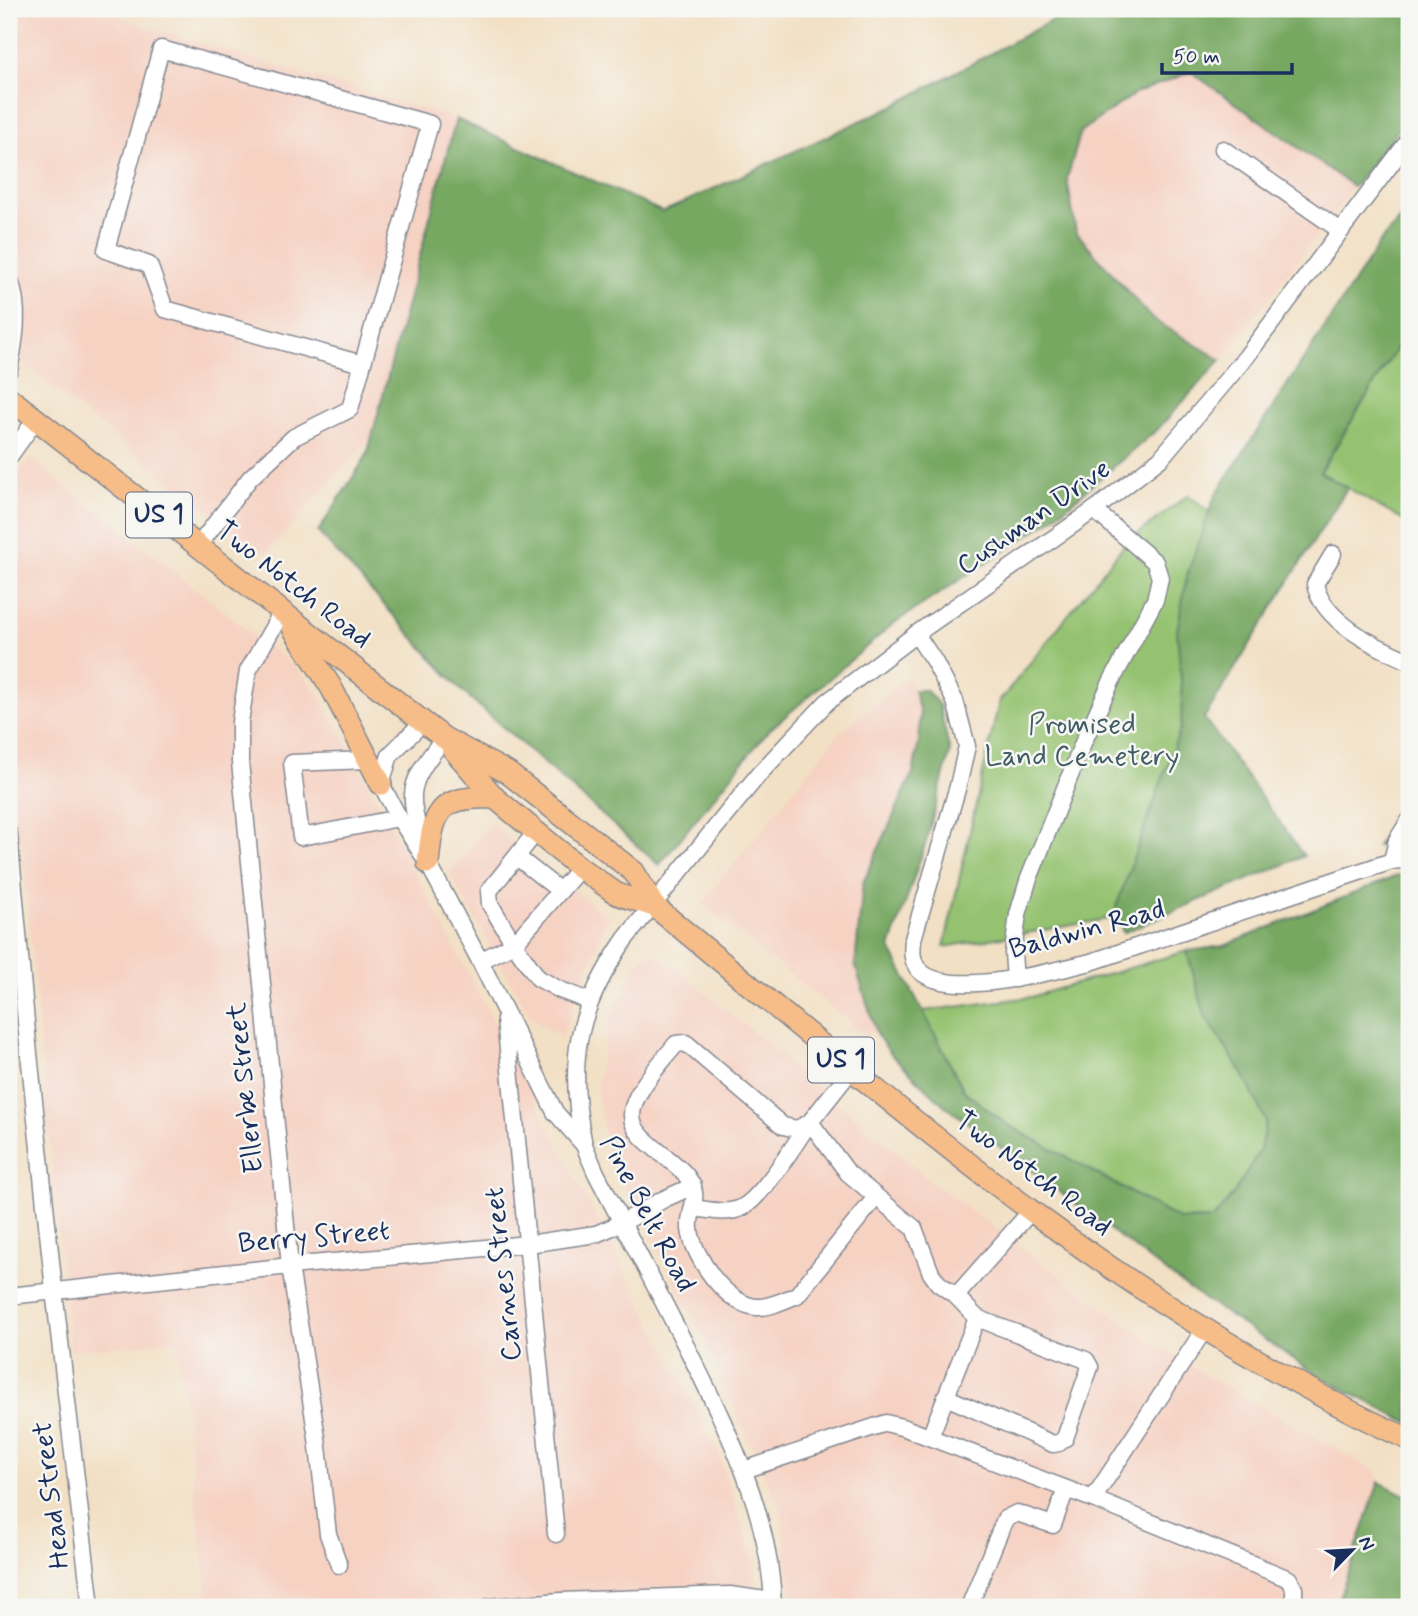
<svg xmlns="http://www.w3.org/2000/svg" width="1418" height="1616" viewBox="0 0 1418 1616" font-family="Mynerve,sans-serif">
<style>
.built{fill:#f6d2c3}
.green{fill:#94c270;stroke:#587867;stroke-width:2}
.forest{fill:#77a862;stroke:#496c60;stroke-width:2}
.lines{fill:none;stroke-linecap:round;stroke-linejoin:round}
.minor-casing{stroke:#868891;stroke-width:19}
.major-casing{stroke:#868891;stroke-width:24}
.minor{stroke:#fff;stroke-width:16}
.major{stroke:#f7bd88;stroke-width:21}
.labels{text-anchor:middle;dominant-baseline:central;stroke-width:5;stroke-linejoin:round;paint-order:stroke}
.shield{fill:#f6f6f2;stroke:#5d6b8a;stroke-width:2}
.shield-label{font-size:26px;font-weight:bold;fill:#1b2f5e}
.street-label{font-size:28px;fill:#1b2f5e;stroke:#f6f6f2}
.park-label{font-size:28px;fill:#3f5b63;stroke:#f6f6f2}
</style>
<rect width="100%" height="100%" fill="#f6f6f2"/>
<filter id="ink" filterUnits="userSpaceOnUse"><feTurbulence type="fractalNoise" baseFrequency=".0143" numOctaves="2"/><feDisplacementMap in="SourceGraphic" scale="14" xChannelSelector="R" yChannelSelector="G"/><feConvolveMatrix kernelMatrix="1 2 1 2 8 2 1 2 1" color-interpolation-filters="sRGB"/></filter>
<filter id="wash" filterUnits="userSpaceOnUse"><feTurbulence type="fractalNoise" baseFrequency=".00686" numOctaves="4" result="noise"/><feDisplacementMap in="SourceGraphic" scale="28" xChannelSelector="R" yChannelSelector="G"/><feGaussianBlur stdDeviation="1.57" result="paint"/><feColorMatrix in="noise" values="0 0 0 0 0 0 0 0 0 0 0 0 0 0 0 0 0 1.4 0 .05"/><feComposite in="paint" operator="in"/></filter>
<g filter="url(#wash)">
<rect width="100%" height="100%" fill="#f2e0c4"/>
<g class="built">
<path d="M9,9h96l40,18 311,92 -84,316 -106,119 -75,-56 -182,-145z"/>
<path d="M1191,72l163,115 -133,173 -70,-42 -75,-86 -11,-44 15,-57 56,-38z"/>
<path d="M30,458l266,210 21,24 31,53 314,597 55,108 38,113 1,44h-547l-32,-266 -107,10 -49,-510 -12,1v-356z"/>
<path d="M908,677l12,36 -1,28 -6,32 -58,191 22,71 -14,-2 -161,-129 138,-172z"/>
<path d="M491,824l117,94 -47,119 -29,-18 -83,-146z"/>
<path d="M653,954l9,3 273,227 190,140 81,52 170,95 3,11 -43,125h-544l-11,-94 -82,-186 -91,-170 -12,-70 14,-70 32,-60z"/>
</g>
<g class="green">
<path d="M1409,328v196l-89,-52z"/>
<path d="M1188,495l22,17 36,43 -65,172 -62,190 -175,30 55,-245 125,-157z"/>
<path d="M1187,951l18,64 39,61 22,45 -6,29 -25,42 -22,27 -33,1 -174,-96 -42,-33 -41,-80 108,-14z"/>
</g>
<g class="forest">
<path d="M1073,9h336v108l-55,70 -163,-115 -55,21 -55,38 -14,48 9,53 75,86 70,42 -63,69 -107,91 -158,104 -126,108 -108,133 -198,-175 -143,-158 49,-77 89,-336 207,93 232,-107z"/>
<path d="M1409,210v118l-89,144 27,16 -143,230 100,138 -181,77 -7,-26 65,-180 1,-34 -5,-62 10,-56 28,-79 167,-257z"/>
<path d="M914,690h12l13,15 11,47 -24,90 -36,106 74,143 42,33 174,96 33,-1 22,-27 25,-42 6,-29 -22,-45 -39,-61 -18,-64 37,-5 185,-75v552l-87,-45 -133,-89 -245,-184 -52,-50 -15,-20 -22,-70 8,-82 50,-110 6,-32 1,-28z"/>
<path d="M1409,793v52l-32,1z"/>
<path d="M1379,1482l30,15v110h-73z"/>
</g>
</g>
<g filter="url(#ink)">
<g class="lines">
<g class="minor-casing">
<g id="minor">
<path d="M1223,149l118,82"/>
<path d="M9,278c12,29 6,62 0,92"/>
<path d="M9,457l27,-38"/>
<path d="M198,546l52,-68 44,-41 56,-28 80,-285 -269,-75 -55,201 43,15 16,44 197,55"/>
<path d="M1333,554l-18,30c8,38 61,63 94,77"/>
<path d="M282,612l-34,59 -8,51v40l50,504 27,172 11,96 11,31"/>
<path d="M916,634l18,27 21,40 12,45 -9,40 -45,153c-1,11 -2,22 6,31 28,30 136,1 172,-8l301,-101 17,-2"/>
<path d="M423,722l-33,33 -9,29 18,34 29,45 52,98 75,151 29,33 12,28c31,59 62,118 92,177 40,80 83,165 85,257"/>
<path d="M368,760l-76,3 9,74 98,-19"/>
<path d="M536,832l-47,59 1,13 24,40 66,-76"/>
<path d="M9,834l19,210 26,246 37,317"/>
<path d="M424,851c-16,-60 -19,-63 20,-113"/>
<path d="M517,857l43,34"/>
<path d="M1392,861l5,-21 12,-19"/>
<path d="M480,961l34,-17 24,34 22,12 29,11"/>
<path d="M1015,979l-2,-26 5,-39 10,-33 55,-138 28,-61 44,-82 5,-22 -5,-16 -61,-52"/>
<path d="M505,1019l51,515"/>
<path d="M852,1069l-42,53 -13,7 -14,-3 -97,-83 -10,1c-14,18 -45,50 -44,72 0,24 43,42 56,62 14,20 0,32 2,51 3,28 36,75 66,78 13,1 29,-7 41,-12l79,-98"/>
<path d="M584,1145c-18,-86 -7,-136 42,-207l133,-164 68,-72 89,-68 178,-124 66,-51 86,-102 163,-217"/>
<path d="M694,1208c15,2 35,7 49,-1 21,-12 52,-64 67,-85l38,51 66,55 17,45 7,10 18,13 21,22 109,42 4,7 -25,71 -6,5 -6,1 -107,-47"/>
<path d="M9,1296l281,-30 238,-22 68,-10 26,-11 42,-24 29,-13"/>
<path d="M956,1296l75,-85"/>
<path d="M930,1437l47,-119"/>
<path d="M744,1470l142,-47 19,5 188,71 196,80 5,9v19"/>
<path d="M1093,1499l111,-169"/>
<path d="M489,1607l72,-6 169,-6 43,6"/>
<path d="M969,1607l36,-88 12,-6 36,12 13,-36"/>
</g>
</g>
<g class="major-casing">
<g id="major">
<path d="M9,398l414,324 21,16 64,35 126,99 20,34c199,163 393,337 619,463 45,25 89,50 136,70"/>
<path d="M293,628l38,59 50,97"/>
<path d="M452,748l43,50 85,70 37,26 37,12"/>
<path d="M428,863c5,-52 10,-68 67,-65"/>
</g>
</g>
<use href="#minor" class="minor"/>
<use href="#major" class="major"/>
</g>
</g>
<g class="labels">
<g class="shield">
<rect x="126" y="492.5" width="66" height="45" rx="5"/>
<rect x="808" y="1037.5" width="66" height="45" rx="5"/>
</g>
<g class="shield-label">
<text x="159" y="515">US 1</text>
<text x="841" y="1060">US 1</text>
</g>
<g class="street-label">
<text transform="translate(1034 518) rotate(-35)">Cushman Drive</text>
<text transform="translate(293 585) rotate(38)">Two Notch Road</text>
<text transform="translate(1087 930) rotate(-15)">Baldwin Road</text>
<text transform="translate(246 1088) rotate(-96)">Ellerbe Street</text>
<text transform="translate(1033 1174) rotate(37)">Two Notch Road</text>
<text transform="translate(647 1214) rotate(62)">Pine Belt Road</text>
<text transform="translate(314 1238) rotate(-5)">Berry Street</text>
<text transform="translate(504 1274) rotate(-96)">Carnes Street</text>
<text transform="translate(52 1495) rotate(-97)">Head Street</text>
</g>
<g class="park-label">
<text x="1082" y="725">Promised<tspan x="1082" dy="32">Land Cemetery</tspan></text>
</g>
</g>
<rect width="1418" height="1616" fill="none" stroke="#f6f6f2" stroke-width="35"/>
<g transform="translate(1352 1550) rotate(65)" stroke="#f6f6f2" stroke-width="5" paint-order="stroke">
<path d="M0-5L12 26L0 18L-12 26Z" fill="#1b2f5e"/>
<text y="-10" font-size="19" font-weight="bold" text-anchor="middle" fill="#1b2f5e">N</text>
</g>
<path d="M1162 63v10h130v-10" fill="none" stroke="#1b2f5e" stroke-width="3.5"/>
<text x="1173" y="63" font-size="21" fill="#1b2f5e" stroke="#f6f6f2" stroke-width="5" paint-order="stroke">50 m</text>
</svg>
